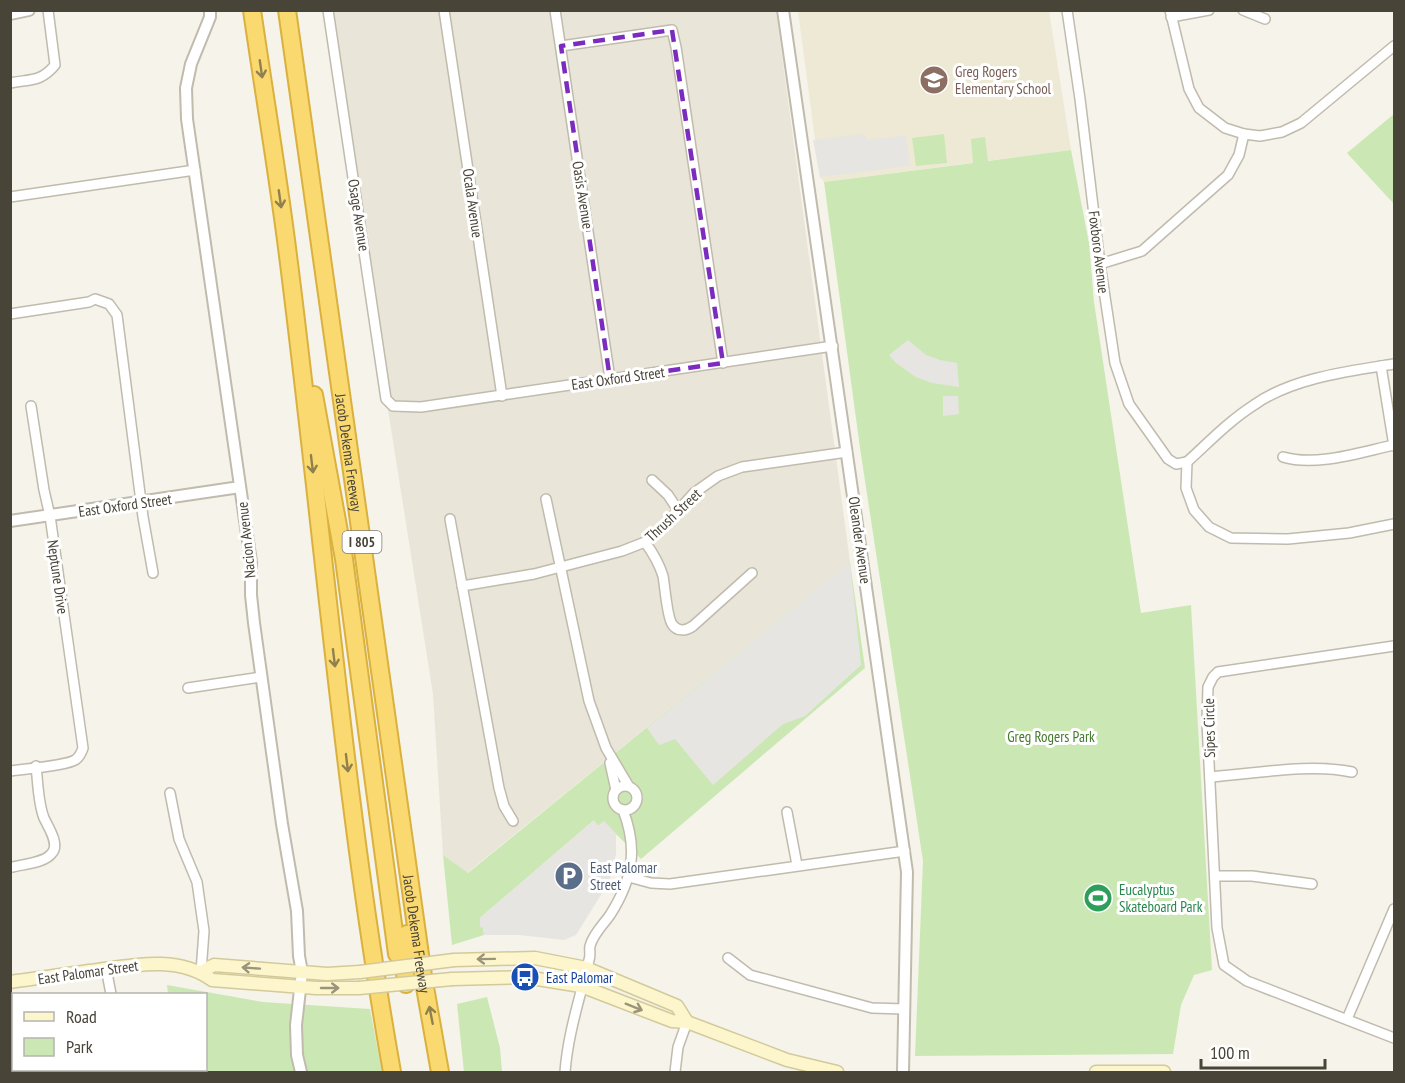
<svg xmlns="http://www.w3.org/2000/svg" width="1405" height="1083" viewBox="0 0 1405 1083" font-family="'PT Sans Narrow',sans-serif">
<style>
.residential{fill:#e9e5d9}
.education{fill:#ede9d5}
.green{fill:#cbe8b4}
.parking{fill:#e7e5e2}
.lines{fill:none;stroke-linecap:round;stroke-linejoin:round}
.minor-casing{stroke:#c0bbad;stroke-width:12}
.tertiary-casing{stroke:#c0bbad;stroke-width:14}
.secondary-casing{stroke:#d3ca9b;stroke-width:15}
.motorway-casing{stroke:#dab13f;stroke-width:20}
.minor{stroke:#fff;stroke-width:9}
.tertiary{stroke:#fff;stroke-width:10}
.secondary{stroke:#fdf6cc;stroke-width:12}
.motorway{stroke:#fada70;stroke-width:16}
.secondary-bridge-casing{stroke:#d3ca9b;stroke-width:15;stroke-linecap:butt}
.secondary-bridge{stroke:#fdf6cc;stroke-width:12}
.oneway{stroke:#90804e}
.oneway2{stroke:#9a947b}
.marked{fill:none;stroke:#7b2cbf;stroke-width:4.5;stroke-dasharray:12 8;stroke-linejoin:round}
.labels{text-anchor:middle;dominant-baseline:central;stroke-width:6;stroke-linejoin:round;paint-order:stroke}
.shield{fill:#fff;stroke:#807c74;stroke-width:1.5}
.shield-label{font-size:14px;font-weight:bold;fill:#494438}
.education-label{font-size:15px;fill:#785e54;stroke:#fff;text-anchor:start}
.street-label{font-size:15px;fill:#494438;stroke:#fff}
.park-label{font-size:15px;fill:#427a2c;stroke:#fff}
.service-label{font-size:15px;fill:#4e5e75;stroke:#fff;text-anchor:start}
.leisure-label{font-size:15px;fill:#27864d;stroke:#fff;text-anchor:start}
.transit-label{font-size:15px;fill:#164399;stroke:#fff;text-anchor:start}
</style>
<rect width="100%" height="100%" fill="#f5f3ea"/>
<path class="residential" d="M325,11h451l74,551 -383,311 -24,-18 -10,-161z"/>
<path class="education" d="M798,11h251l22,139 -247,32 -4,-5z"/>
<g class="green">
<path d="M1394,114v90l-47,-51z"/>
<path d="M944,134l3,29 -31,3 -4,-28z"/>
<path d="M985,137l3,24 83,-11 18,93 5,59 47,311 50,-8 21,365 -18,5 -13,30 -8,49 -258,2 8,-195 -63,-413 -36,-266 149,-19 -2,-24z"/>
<path d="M850,562l15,106 -224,191 -37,-37 -6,4 -5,-5 -113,97v9h3l1,8 -32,10 -9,-90 25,18z"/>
<path d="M167,985l96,17 107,7 12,63h-201l-1,-2h26v-76h-38z"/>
<path d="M487,997l13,51 2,24h-38l-7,-68z"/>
</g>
<g class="parking">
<path d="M864,134l4,6 38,-5 4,31 -90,11 -7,-37z"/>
<path d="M908,340l18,15 14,5 17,3 2,24 -27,-4 -16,-6 -20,-14 -7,-8z"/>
<path d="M943,396h15l1,18 -16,2z"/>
<path d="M850,562l11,103 -56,51 -22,8 -70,61 -38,-46 -16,6 -12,-17z"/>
<path d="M594,820l4,6 6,-5 12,13v20l-7,28 -33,53 -12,5 -45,-5h-35l-1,-7 -3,-1v-9z"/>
</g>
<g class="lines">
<g class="minor-casing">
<g id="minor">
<path d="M328,10l58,389 7,7 28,1 412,-61"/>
<path d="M444,10l58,386"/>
<path d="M555,10l55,369"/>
<path d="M1067,10l13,89 20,165 15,99 14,41 39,55 8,5 11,-2"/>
<path d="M1170,10l19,79 10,19 26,20 19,6 16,2 22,-4 19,-9 93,-77"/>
<path d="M1243,10l22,9"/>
<path d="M1171,17l38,-7"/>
<path d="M561,46l111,-16 4,17 47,316"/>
<path d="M10,83c21,-4 31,-1 45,-18l-7,-55"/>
<path d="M10,197l185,-27"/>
<path d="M1100,264l42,-13 35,-31 51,-45 11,-20 5,-21"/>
<path d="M10,314l79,-12 6,-3 14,5 8,11 26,202 10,56"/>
<path d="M1381,366l13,80"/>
<path d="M1283,457c33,10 78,-5 111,-12"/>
<path d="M1187,462l-1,26 8,22 15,17 22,11 57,1 61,-6 45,-9"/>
<path d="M1187,462c22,-20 42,-41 67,-57 38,-27 95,-34 140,-41"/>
<path d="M652,480l16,15 10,15"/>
<path d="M546,499l43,202 17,47 22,37"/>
<path d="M450,519l49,269 5,18 9,15"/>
<path d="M645,542c8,11 14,21 18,34 2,11 4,41 9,48 5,8 14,7 21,2l59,-53"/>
<path d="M462,586l72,-12 88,-23 23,-9 18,-15 31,-34 24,-17 24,-9 105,-15"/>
<path d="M1394,646l-176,26 -5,5 -5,10 -1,35 10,206 7,37 23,16 147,57"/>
<path d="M188,688l73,-11"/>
<path d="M610,763l6,27"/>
<path d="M10,771c15,-2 55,-5 65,-11 5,-3 6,-7 8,-12l-33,-232 -6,-26 -13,-84"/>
<path d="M1210,777c45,-3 98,-14 142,-5"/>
<circle cx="625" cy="798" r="12"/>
<path d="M170,793l9,46 18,43 7,49 -3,41"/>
<path d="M787,812l10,53"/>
<path d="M13,867c11,-3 32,-4 39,-14 8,-9 -4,-26 -8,-35 -6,-15 -6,-35 -8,-52"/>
<path d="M1215,876h37l60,8"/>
<path d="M629,877l22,6 19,1 235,-33"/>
<path d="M728,958l22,17 122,33 32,1"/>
<path d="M106,968l5,26"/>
<path d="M1347,1019l47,-110"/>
<path d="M124,1072v-2"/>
<path d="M565,1072c3,-39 15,-74 24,-112 2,-5 0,-10 1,-14 3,-12 13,-21 20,-31 23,-36 28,-66 13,-105"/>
<path d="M675,1072l3,-25 9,-25"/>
</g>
</g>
<g class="tertiary-casing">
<g id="tertiary">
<path d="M210,10v7l-19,47 -5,24 1,31 64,443v33l3,28 28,201 15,87 2,45 3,16 -6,53 1,30 4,17"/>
<path d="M783,10l124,862 -4,200"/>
<path d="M10,14l19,-4"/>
<path d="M10,521l230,-34"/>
</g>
</g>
<g class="secondary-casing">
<g id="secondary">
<path d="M454,960l81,-2 51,10 91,38 10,16"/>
<path d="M201,972l13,-7 113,9 33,-2"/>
<path d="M452,979l73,-2 56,9 91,35 15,1 100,38 50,12"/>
<path d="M10,982c27,-4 53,-7 79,-11 40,-5 88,-17 123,9l104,8h43"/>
<path d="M1096,1072h68"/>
</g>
</g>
<g class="motorway-casing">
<g id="motorway">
<path d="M252,10c11,77 24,153 34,230 36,277 57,557 106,832"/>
<path id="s1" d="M287,10l136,966 17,96"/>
<path d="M314,395l30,164 53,395 7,7"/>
<path d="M406,984l-2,-23 5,-9 -2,-18"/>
</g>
</g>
<use href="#minor" class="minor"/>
<use href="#tertiary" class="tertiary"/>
<use href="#secondary" class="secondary"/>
<use href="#motorway" class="motorway"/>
<g class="secondary-bridge-casing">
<g id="secondary-bridge">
<path d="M360,972l94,-12"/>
<path d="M359,988l93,-9"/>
</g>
</g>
<use href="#secondary-bridge" class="secondary-bridge"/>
</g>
<defs><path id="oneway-shaft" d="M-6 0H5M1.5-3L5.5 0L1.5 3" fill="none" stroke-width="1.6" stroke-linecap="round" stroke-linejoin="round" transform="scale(1.5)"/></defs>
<g class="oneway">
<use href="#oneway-shaft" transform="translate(261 69) rotate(82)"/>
<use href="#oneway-shaft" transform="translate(280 199) rotate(82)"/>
<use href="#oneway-shaft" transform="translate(312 464) rotate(83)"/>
<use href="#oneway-shaft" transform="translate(334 658) rotate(83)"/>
<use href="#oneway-shaft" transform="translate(347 763) rotate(83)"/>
<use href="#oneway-shaft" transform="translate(431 1015) rotate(-101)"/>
</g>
<g class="oneway2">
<use href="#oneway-shaft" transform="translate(486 959) rotate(179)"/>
<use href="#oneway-shaft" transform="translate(251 968) rotate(-176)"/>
<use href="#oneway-shaft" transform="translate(330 988)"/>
<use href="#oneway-shaft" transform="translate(634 1007) rotate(22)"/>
</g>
<path class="marked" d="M672,30l51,333 -113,16 -49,-333z"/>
<defs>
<g id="school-disc" transform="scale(1.5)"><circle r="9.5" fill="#8d6e63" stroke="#fff"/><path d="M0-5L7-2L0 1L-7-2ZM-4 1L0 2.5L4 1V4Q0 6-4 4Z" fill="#fff"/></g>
<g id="parking-disc" transform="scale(1.5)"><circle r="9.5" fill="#5c6f8a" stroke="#fff"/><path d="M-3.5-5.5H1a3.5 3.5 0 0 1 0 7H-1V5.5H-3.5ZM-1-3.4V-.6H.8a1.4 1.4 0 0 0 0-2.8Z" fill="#fff"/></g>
<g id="stadium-disc" transform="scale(1.5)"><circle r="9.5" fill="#2e9e5b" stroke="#fff"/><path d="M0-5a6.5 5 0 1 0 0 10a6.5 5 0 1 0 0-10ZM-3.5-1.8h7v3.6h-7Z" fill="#fff"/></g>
<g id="bus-disc" transform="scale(1.5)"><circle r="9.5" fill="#1a4fb4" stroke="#fff"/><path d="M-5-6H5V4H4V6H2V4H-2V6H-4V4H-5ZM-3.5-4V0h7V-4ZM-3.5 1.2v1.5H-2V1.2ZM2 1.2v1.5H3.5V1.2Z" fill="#fff"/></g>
</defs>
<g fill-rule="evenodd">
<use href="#school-disc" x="934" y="80"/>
<use href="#parking-disc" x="569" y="876"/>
<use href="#stadium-disc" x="1098" y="898"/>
<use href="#bus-disc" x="525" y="977"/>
</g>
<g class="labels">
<rect class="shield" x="342.5" y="531" width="39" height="22" rx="4.5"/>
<g class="shield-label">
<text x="362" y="542">I 805</text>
</g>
<g class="education-label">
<text x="955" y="71">Greg Rogers<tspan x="955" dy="17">Elementary School</tspan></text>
</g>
<g class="street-label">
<text transform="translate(583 195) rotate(81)">Oasis Avenue</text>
<text transform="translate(473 203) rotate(82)">Ocala Avenue</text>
<text transform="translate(359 215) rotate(81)">Osage Avenue</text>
<text transform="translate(1099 252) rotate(83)">Foxboro Avenue</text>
<text transform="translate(618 378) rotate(-8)">East Oxford Street</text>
<text stroke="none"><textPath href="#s1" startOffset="447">Jacob Dekema Freeway</textPath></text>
<text transform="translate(125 505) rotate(-8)">East Oxford Street</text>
<text transform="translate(673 515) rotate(-43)">Thrush Street</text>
<text transform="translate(246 540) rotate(-96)">Nacion Avenue</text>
<text transform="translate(860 540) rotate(82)">Oleander Avenue</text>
<text transform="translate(58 577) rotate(82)">Neptune Drive</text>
<text transform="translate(1209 728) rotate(-91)">Sipes Circle</text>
<text stroke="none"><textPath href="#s1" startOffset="933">Jacob Dekema Freeway</textPath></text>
<text transform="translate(88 972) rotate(-8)">East Palomar Street</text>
</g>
<g class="park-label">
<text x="1051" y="736">Greg Rogers Park</text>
</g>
<g class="service-label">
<text x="590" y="867">East Palomar<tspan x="590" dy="17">Street</tspan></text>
</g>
<g class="leisure-label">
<text x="1119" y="889">Eucalyptus<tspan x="1119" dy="17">Skateboard Park</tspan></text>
</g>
<g class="transit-label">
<text x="546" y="977">East Palomar</text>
</g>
</g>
<rect width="1405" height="1083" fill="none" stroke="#494438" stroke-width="24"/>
<rect x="12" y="993" width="195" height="78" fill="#ffffff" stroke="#b6b4af" stroke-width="1.5"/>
<rect x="24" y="1012" width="30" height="9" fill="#fdf6cc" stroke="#b6b4af" stroke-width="1.5"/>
<text x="66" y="1023" font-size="18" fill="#494438">Road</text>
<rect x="24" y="1038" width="30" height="18" fill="#cbe8b4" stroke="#b6b4af" stroke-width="1.5"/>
<text x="66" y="1053" font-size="18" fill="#494438">Park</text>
<path d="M1201 1059v9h124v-9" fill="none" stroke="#494438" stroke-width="3"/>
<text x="1210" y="1059" font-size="18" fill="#494438" stroke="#ffffff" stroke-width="4.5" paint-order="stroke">100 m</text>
</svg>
